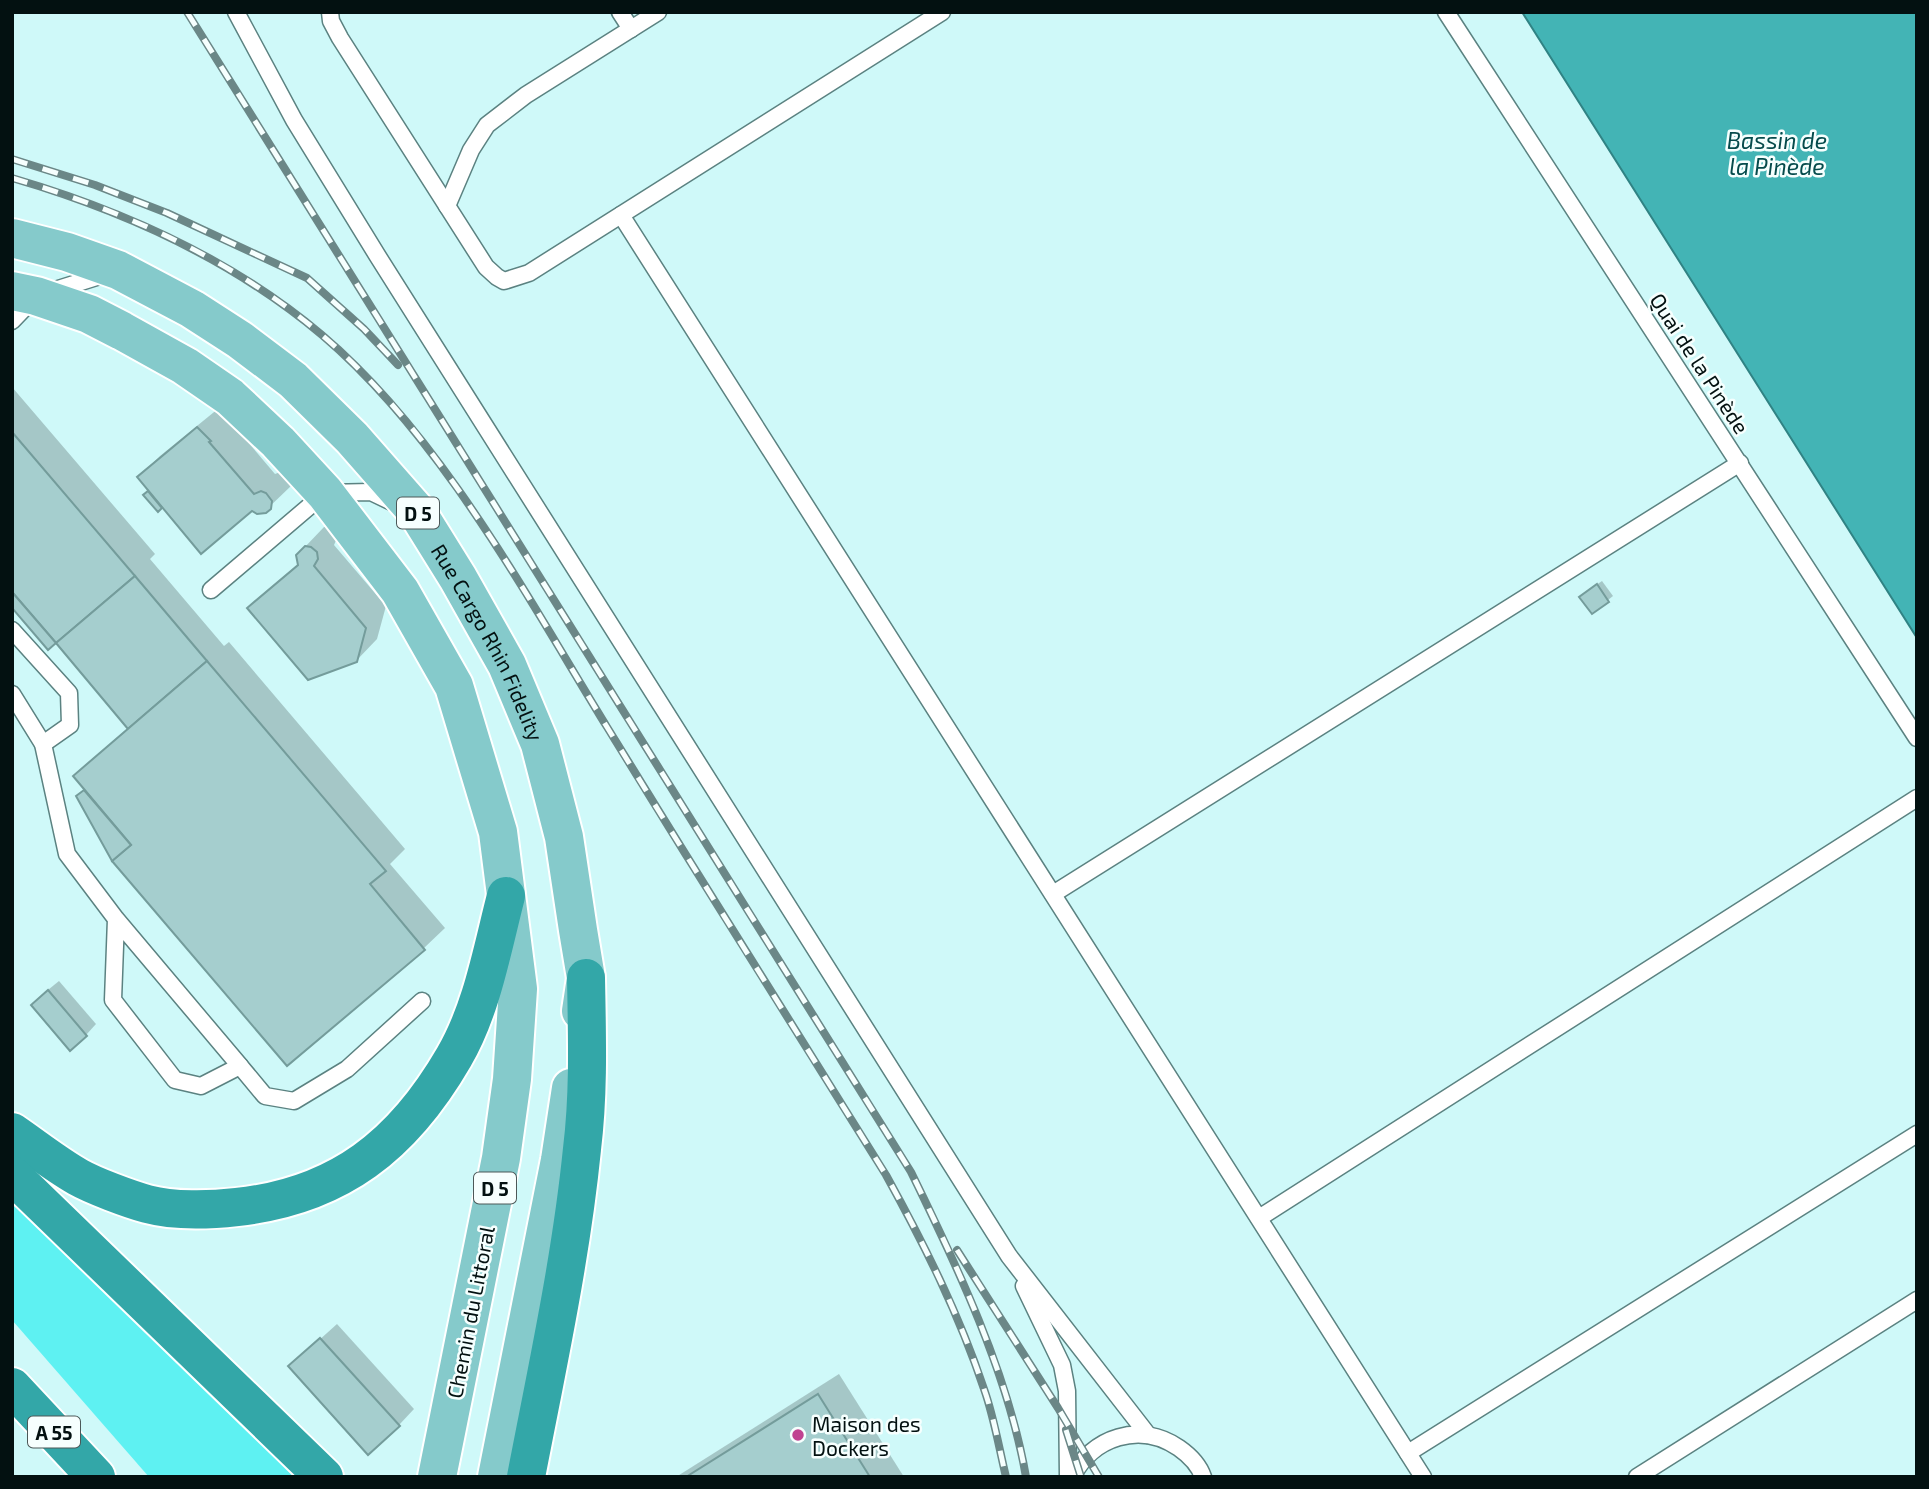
<svg xmlns="http://www.w3.org/2000/svg" width="1929" height="1489" viewBox="0 0 1929 1489" font-family="'Exo 2',sans-serif">
<style>
.grass{fill:#5ef1f2}
.water{fill:#43b4b5;stroke:#308384;stroke-width:2}
.shadow{fill:#0003}
.building{fill:#a5cece;stroke:#749c9b;stroke-width:2}
.lines{fill:none;stroke-linecap:round;stroke-linejoin:round}
.service-casing{stroke:#5b8281;stroke-width:19}
.primary-casing{stroke:#fff;stroke-width:42}
.motorway-casing{stroke:#fff;stroke-width:42}
.service{stroke:#fff;stroke-width:16}
.primary{stroke:#85cacb;stroke-width:38}
.motorway{stroke:#33a7a8;stroke-width:38}
.rail-casing{stroke:#6b8787;stroke-width:8}
.rail{stroke:#f6fffe;stroke-width:5;stroke-dasharray:16;stroke-linecap:butt}
.poi-dot{fill:#c04391;stroke:#f6fffe;stroke-width:2.5}
.labels{text-anchor:middle;dominant-baseline:central;stroke-width:5;stroke-linejoin:round;paint-order:stroke}
.shield{fill:#f6fffe;stroke:#4c5858;stroke-width:2}
.shield-label{font-size:19px;font-weight:bold;fill:#031111}
.street-label{font-size:21px;fill:#031111;stroke:#f6fffe}
.poi-label{font-size:21px;fill:#031111;stroke:#f6fffe;text-anchor:start}
.water-label{font-size:23px;font-style:italic;fill:#054b4c;stroke:#f6fffe}
</style>
<rect width="100%" height="100%" fill="#cff9f9"/>
<path class="grass" d="M12,1199l288,278h-151l-137,-157z"/>
<path class="water" d="M1522,12h395v626z"/>
<g class="shadow">
<path d="M12,387l143,167 -5,5 74,87 5,-4 176,207 -15,15 55,64 -21,20 -136,116 -210,-268 8,-7 -11,-13 54,-49 -73,-85 -44,-37z"/>
<path d="M219,408l56,66 8,-3 9,9 -1,6 -26,25 -13,-3 -89,-3 -5,4 -12,-14 4,-5 -11,-13 21,-21z"/>
<path d="M324,527h9l5,9 -4,9 52,61 -9,33 -21,22 -106,-53 50,-45 3,-14z"/>
<path d="M1602,581l11,15 -5,4 -22,-8z"/>
<path d="M59,981l37,43 -10,11 -43,-41z"/>
<path d="M337,1324l77,85 -15,16 -92,-74z"/>
<path d="M839,1374l65,103h-228z"/>
</g>
<g class="building">
<path d="M197,427l14,14 -2,1 45,52 7,-3 5,2 6,8 -1,8 -5,4 -9,1 -5,-3 -51,43 -64,-77z"/>
<path d="M12,432l123,144 -79,67 -44,-51z"/>
<path d="M148,491l14,17 -4,4 -15,-17z"/>
<path d="M305,546l6,1 6,5 1,7 -4,7 52,62 -9,34 -49,18 -61,-72 51,-43 -2,-10z"/>
<path d="M135,576l72,85 -79,68 -72,-86z"/>
<path d="M1597,584l12,18 -17,12 -13,-17z"/>
<path d="M12,592l44,51 -8,7 -36,-42z"/>
<path d="M207,661l179,210 -16,13 55,66 -138,116 -175,-205 19,-16 -58,-69z"/>
<path d="M84,790l47,55 -19,16 -36,-65z"/>
<path d="M48,990l39,46 -17,15 -39,-46z"/>
<path d="M320,1338l80,88 -32,29 -80,-89z"/>
<path d="M818,1394l52,83h-184z"/>
</g>
<g class="lines">
<g class="service-casing">
<g id="service">
<path d="M236,12l58,108 83,135 632,1001 139,179"/>
<path d="M330,12l1,9 9,17 146,229 11,10 7,4 25,-8 413,-261"/>
<path d="M620,12l11,17"/>
<path d="M1446,12l471,726"/>
<path d="M447,206l24,-56 16,-25 39,-30 132,-83"/>
<path d="M621,215l802,1262"/>
<path d="M12,321l24,-25 70,-22"/>
<path d="M211,590l114,-97 46,-1 23,11"/>
<path d="M12,630l57,63 1,32 -27,19"/>
<path d="M12,694l31,50 24,110 49,65 124,147 -39,20 -26,-6 -62,-80 3,-81"/>
<path d="M1053,894l687,-431"/>
<path d="M240,1066l25,30 29,5 53,-32 75,-68"/>
<path d="M1259,1218l658,-420"/>
<path d="M1024,1286l38,79 5,26 1,86"/>
<path d="M1408,1453l509,-319"/>
<path d="M1072,1477c20,-40 68,-56 107,-29 10,7 20,17 24,29"/>
<path d="M1637,1477l280,-177"/>
</g>
</g>
<g class="primary-casing">
<g id="primary">
<path id="s1" d="M12,238l55,14 51,18 74,39 48,31 53,40 59,58 65,74 41,66 49,87 33,79 24,93 14,93 8,48 -5,33"/>
<path d="M12,291l24,5 53,18 33,17 63,35 45,31 48,45 47,51 75,98 54,95 44,146 20,157 -6,90 -11,79 -64,319"/>
<path d="M497,1477l63,-317 11,-72"/>
</g>
</g>
<g class="motorway-casing">
<g id="motorway">
<path d="M12,1132c22,15 43,32 66,45 16,9 51,22 69,27 26,7 63,6 90,3 102,-11 166,-62 217,-150 28,-48 38,-107 52,-161"/>
<path d="M12,1175l312,302"/>
<path d="M12,1387l84,90"/>
<path d="M526,1477c21,-109 45,-218 56,-328 7,-57 5,-114 4,-171"/>
</g>
</g>
<use href="#service" class="service"/>
<use href="#primary" class="primary"/>
<use href="#motorway" class="motorway"/>
<g class="rail-casing">
<g id="rail">
<path d="M187,12l724,1160c46,94 97,201 115,305"/>
<path d="M12,159l83,26 72,28 140,65 57,51 34,36"/>
<path d="M12,178c113,33 220,81 310,157 119,101 204,260 285,392 92,150 186,299 279,448 38,69 73,139 98,214 10,28 15,59 22,88"/>
<path d="M957,1250l101,158 41,69"/>
<path d="M1066,1430l15,47"/>
</g>
</g>
<use href="#rail" class="rail"/>
</g>
<circle class="poi-dot" cx="798" cy="1435" r="7"/>
<g class="labels">
<g class="shield">
<rect x="397" y="497.5" width="42" height="31" rx="5"/>
<rect x="474" y="1172.5" width="42" height="31" rx="5"/>
<rect x="28" y="1416.5" width="52" height="31" rx="5"/>
</g>
<g class="shield-label">
<text x="418" y="513">D 5</text>
<text x="495" y="1188">D 5</text>
<text x="54" y="1432">A 55</text>
</g>
<g class="street-label">
<text transform="translate(1700 363) rotate(57)">Quai de la Pinède</text>
<text stroke="none"><textPath href="#s1" startOffset="648">Rue Cargo Rhin Fidelity</textPath></text>
<text transform="translate(470 1312) rotate(-79)">Chemin du Littoral</text>
</g>
<g class="poi-label">
<text x="812" y="1423">Maison des<tspan x="812" dy="24">Dockers</tspan></text>
</g>
<g class="water-label">
<text x="1777" y="140">Bassin de<tspan x="1777" dy="26">la Pinède</tspan></text>
</g>
</g>
<rect width="1929" height="1489" fill="none" stroke="#031111" stroke-width="28"/>
</svg>
